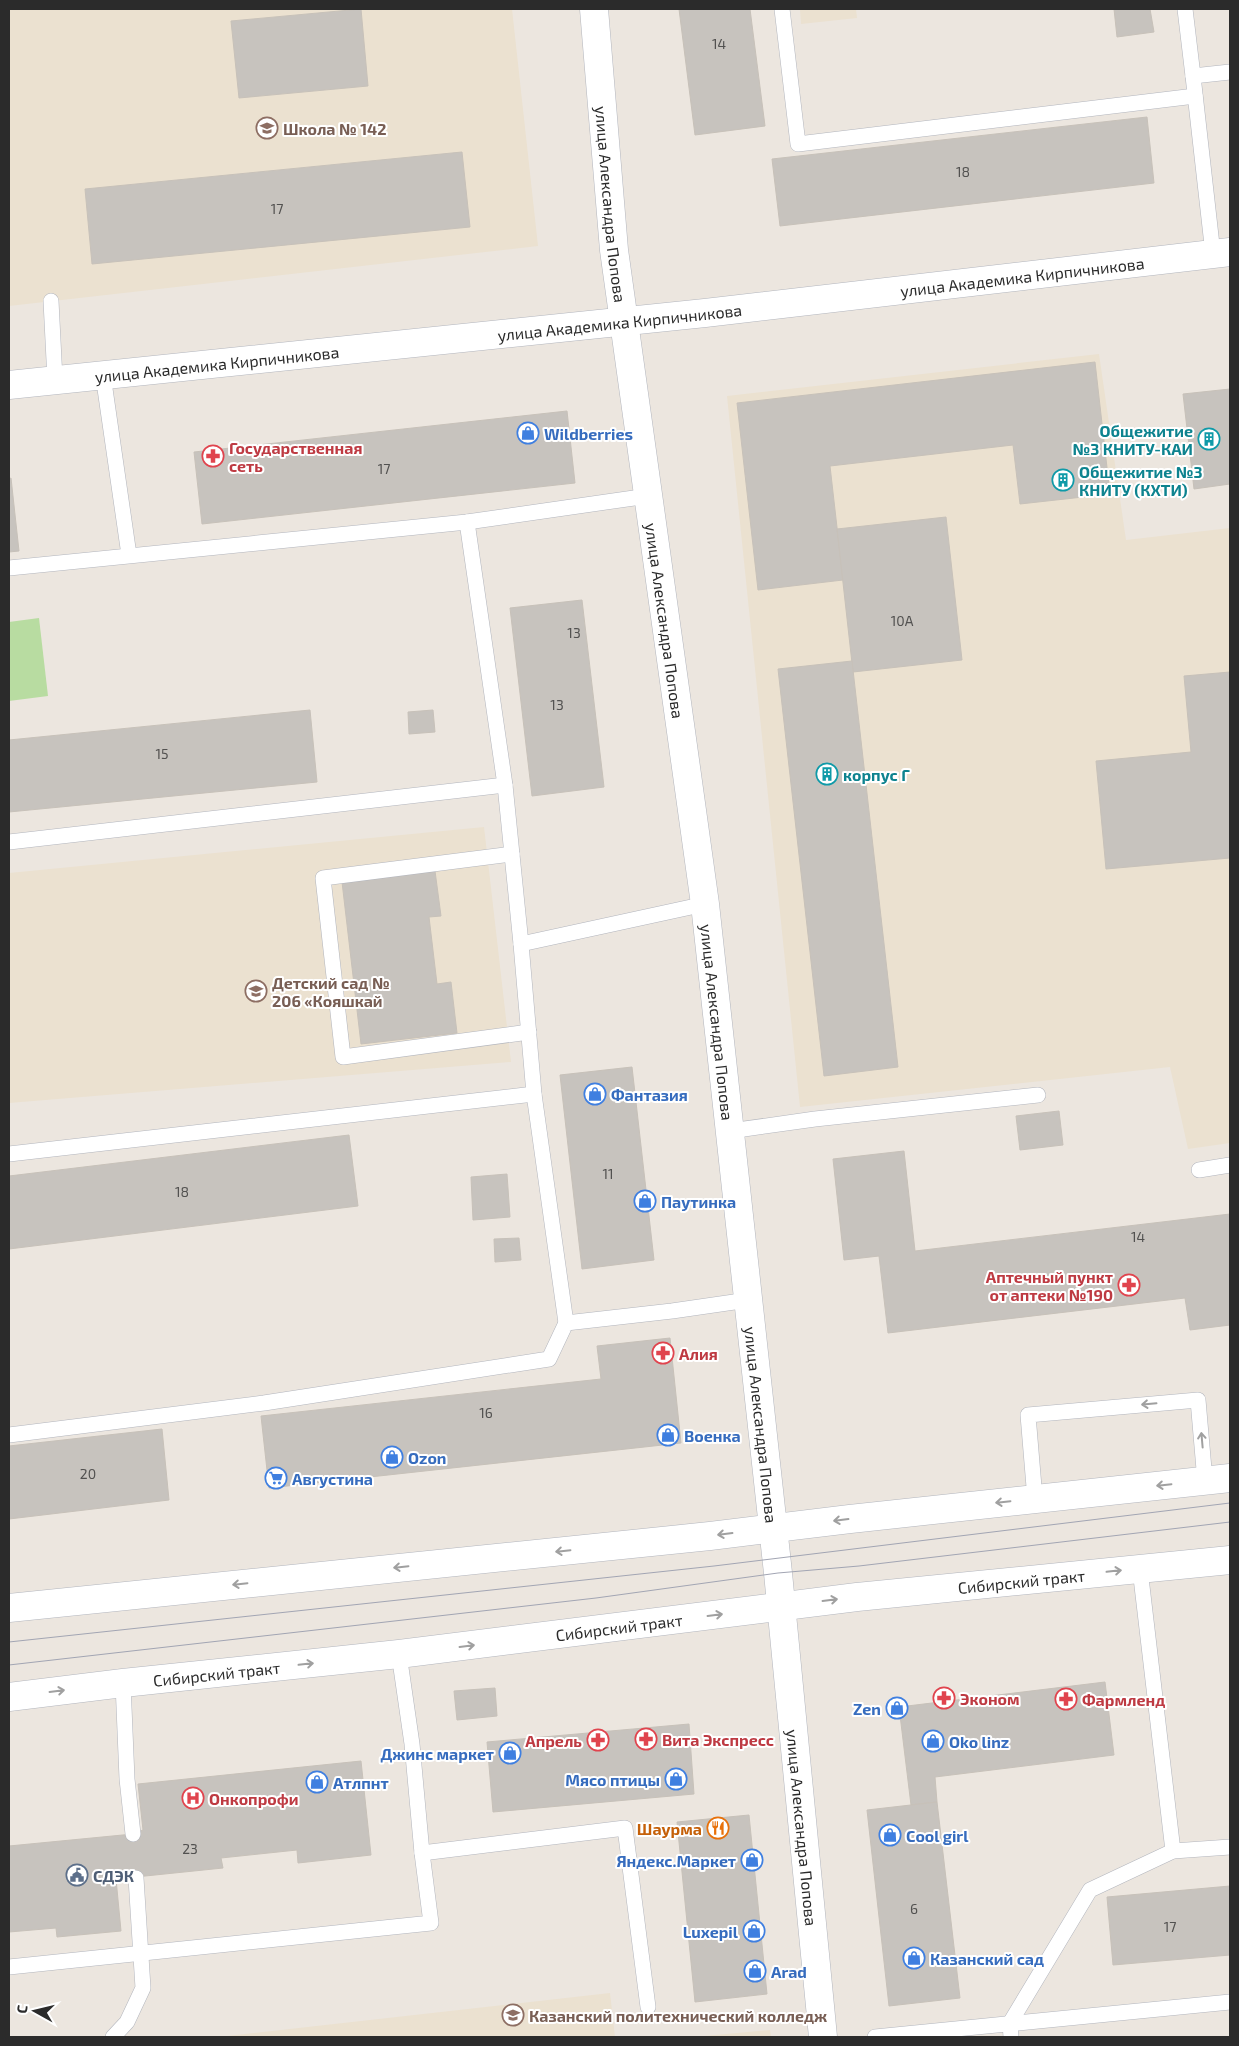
<svg xmlns="http://www.w3.org/2000/svg" width="1239" height="2046" viewBox="0 0 1239 2046" font-family="'Exo 2',sans-serif">
<style>
.education{fill:#ebe1d0}
.green{fill:#b8dca1}
.building{fill:#c7c3be;stroke:#c7c1b9}
.lines{fill:none;stroke-linecap:round;stroke-linejoin:round}
.lane-casing{stroke:#b2b5bd;stroke-width:16}
.street-casing{stroke:#b2b5bd;stroke-width:29}
.secondary-casing{stroke:#b2b5bd;stroke-width:29}
.lane{stroke:#fff;stroke-width:15}
.street{stroke:#fff;stroke-width:28}
.secondary{stroke:#fff;stroke-width:28}
.tram{stroke:#a2a5b3;stroke-width:1}
.oneway{stroke:#a0a0a0}
.labels{text-anchor:middle;dominant-baseline:central;stroke-width:4;stroke-linejoin:round;paint-order:stroke}
.number-label{font-size:14px;fill:#525150}
.education-label{font-size:16px;font-weight:bold;fill:#785e54;stroke:#fff;text-anchor:start}
.street-label{font-size:16px;fill:#2b2b2b;stroke:#fff}
.culture-label{font-size:16px;font-weight:bold;fill:#0d838f;stroke:#fff;text-anchor:start}
.shop-label{font-size:16px;font-weight:bold;fill:#366cbe;stroke:#fff;text-anchor:start}
.health-label{font-size:16px;font-weight:bold;fill:#be3a42;stroke:#fff;text-anchor:start}
.food-label{font-size:16px;font-weight:bold;fill:#c56008;stroke:#fff;text-anchor:end}
.service-label{font-size:16px;font-weight:bold;fill:#4e5e75;stroke:#fff;text-anchor:start}
</style>
<rect width="100%" height="100%" fill="#ece6df"/>
<g class="education">
<path d="M9,9h503l26,237 -529,60z"/>
<path d="M800,9h56l1,9 -56,6z"/>
<path d="M1099,354l27,186 104,-12v615l-42,6 -18,-82 -370,40 -73,-711z"/>
<path d="M484,827l27,235 -502,41v-230z"/>
<path d="M610,1993l5,44h-397z"/>
<path d="M770,2030l1,7h-78z"/>
</g>
<path class="green" d="M39,618l9,78 -39,5v-79z"/>
<g class="building">
<path d="M361,9l7,77 -129,12 -8,-77z"/>
<path d="M679,9h71l15,117 -70,9z"/>
<path d="M1114,9h36l4,23 -37,5z"/>
<path d="M1147,117l7,66 -374,43 -8,-67z"/>
<path d="M462,152l8,75 -378,37 -7,-75z"/>
<path d="M1095,362l15,132 -90,10 -7,-59 -183,21 13,114 -85,10 -21,-187z"/>
<path d="M1230,389v95l-36,5 -11,-95z"/>
<path d="M567,411l8,72 -373,41 -8,-72z"/>
<path d="M11,478l8,73 -10,1v-73z"/>
<path d="M946,517l16,143 -109,12 -16,-143z"/>
<path d="M582,600l22,187 -72,9 -22,-188z"/>
<path d="M852,661l46,406 -74,9 -46,-407z"/>
<path d="M1230,672v186l-124,11 -10,-108 95,-9 -7,-76z"/>
<path d="M310,710l7,72 -308,30v-72z"/>
<path d="M433,710l2,22 -26,2 -1,-22z"/>
<path d="M435,871l6,45 -12,1 8,67 14,-2 6,51 -96,11 -19,-162z"/>
<path d="M632,1067l22,193 -72,9 -22,-194z"/>
<path d="M1059,1111l4,34 -43,5 -4,-34z"/>
<path d="M349,1135l9,71 -349,43v-73z"/>
<path d="M904,1151l11,100 315,-37v111l-40,5 -5,-32 -297,35 -9,-77 -35,4 -11,-101z"/>
<path d="M507,1174l3,43 -37,3 -2,-43z"/>
<path d="M519,1238l2,22 -26,2 -1,-23z"/>
<path d="M670,1338l11,105 -412,45 -8,-72 340,-37 -4,-33z"/>
<path d="M162,1429l7,71 -160,19v-73z"/>
<path d="M1105,1682l9,73 -179,22 2,25 -26,3 -12,-98z"/>
<path d="M495,1688l2,28 -40,4 -3,-29z"/>
<path d="M689,1724l5,70 -201,18 -6,-70z"/>
<path d="M361,1761l10,94 -73,8 -1,-13 -76,8 2,10 -107,11 5,52 -64,6 -1,-9 -47,4v-86l124,-12 10,-4 -5,-46z"/>
<path d="M937,1802l23,196 -71,8 -22,-196z"/>
<path d="M749,1815l18,179 -72,8 -18,-180z"/>
<path d="M1230,1886v69l-117,10 -6,-68z"/>
</g>
<g class="lines">
<g class="lane-casing">
<g id="lane">
<path d="M782,9l16,135 397,-48"/>
<path d="M1185,9l8,67"/>
<path d="M1213,254l-20,-178 37,-4"/>
<path d="M51,301l4,79"/>
<path d="M103,375l26,180"/>
<path d="M467,522l38,263 16,159 184,-40"/>
<path d="M9,568l458,-46 181,-26"/>
<path d="M9,842l496,-57"/>
<path d="M512,854l-189,24 20,179 186,-25"/>
<path d="M521,944l13,150 32,229"/>
<path d="M730,1131l85,-12 223,-24"/>
<path d="M9,1154l525,-60"/>
<path d="M1199,1170l31,-5"/>
<path d="M9,1435l255,-32 285,-44 17,-36 106,-12 76,-11"/>
<path d="M1035,1499l-7,-84 170,-15 7,81"/>
<path d="M1140,1569l33,282"/>
<path d="M123,1683l4,96 6,55"/>
<path d="M422,1853l203,-25 23,179"/>
<path d="M9,1967l422,-44 -9,-70 -10,-109 -13,-90"/>
<path d="M113,2037l14,-15 16,-34 -7,-110"/>
<path d="M875,2037l355,-35"/>
<path d="M1011,2037l-1,-14 80,-133 83,-39 57,-4"/>
</g>
</g>
<g class="street-casing">
<g id="street">
<path id="s1" d="M594,9l20,241 91,654 73,669 45,464"/>
</g>
</g>
<g class="secondary-casing">
<g id="secondary">
<path id="s2" d="M9,385l696,-72 525,-61"/>
<path d="M9,1608l701,-72 140,-17 380,-41"/>
<path id="s3" d="M9,1697l114,-14 276,-29 458,-57 373,-37"/>
</g>
</g>
<use href="#lane" class="lane"/>
<use href="#street" class="street"/>
<use href="#secondary" class="secondary"/>
<g class="tram">
<path d="M9,1642l705,-76 516,-63"/>
<path d="M9,1665l587,-67 182,-25 81,-7 371,-44"/>
</g>
</g>
<defs><path id="oneway-shaft" d="M-6 0H5M1.5-3L5.5 0L1.5 3" fill="none" stroke-width="1.6" stroke-linecap="round" stroke-linejoin="round" transform="scale(1.25)"/></defs>
<g class="oneway">
<use href="#oneway-shaft" transform="translate(1149 1404) rotate(175)"/>
<use href="#oneway-shaft" transform="translate(1202 1440) rotate(-95)"/>
<use href="#oneway-shaft" transform="translate(1164 1485) rotate(174)"/>
<use href="#oneway-shaft" transform="translate(1003 1502) rotate(174)"/>
<use href="#oneway-shaft" transform="translate(841 1520) rotate(173)"/>
<use href="#oneway-shaft" transform="translate(725 1534) rotate(173)"/>
<use href="#oneway-shaft" transform="translate(563 1551) rotate(174)"/>
<use href="#oneway-shaft" transform="translate(401 1567) rotate(174)"/>
<use href="#oneway-shaft" transform="translate(1114 1571) rotate(-6)"/>
<use href="#oneway-shaft" transform="translate(240 1584) rotate(174)"/>
<use href="#oneway-shaft" transform="translate(830 1600) rotate(-7)"/>
<use href="#oneway-shaft" transform="translate(715 1615) rotate(-7)"/>
<use href="#oneway-shaft" transform="translate(467 1646) rotate(-7)"/>
<use href="#oneway-shaft" transform="translate(306 1664) rotate(-6)"/>
<use href="#oneway-shaft" transform="translate(57 1691) rotate(-7)"/>
</g>
<defs>
<g id="school-ring" transform="scale(1.125)"><circle r="9.5" fill="#fff" stroke="#8d6e63" stroke-width="1.5"/><path d="M0-5L7-2L0 1L-7-2ZM-4 1L0 2.5L4 1V4Q0 6-4 4Z" fill="#8d6e63"/></g>
<g id="shop-ring" transform="scale(1.125)"><circle r="9.5" fill="#fff" stroke="#3f7fe0" stroke-width="1.5"/><path d="M-5-2.5h2.3a2.7 3.5 0 0 1 5.4 0H5L5.5 6h-11ZM-1.5-2.5h3a1.5 2.3 0 0 0-3 0Z" fill="#3f7fe0"/></g>
<g id="building-ring" transform="scale(1.125)"><circle r="9.5" fill="#fff" stroke="#0f9aa8" stroke-width="1.5"/><path d="M-4-6H4V6H1V3H-1V6H-4ZM-2.5-4.3h1.7v1.8h-1.7ZM.8-4.3h1.7v1.8H.8ZM-2.5-1h1.7V.8h-1.7ZM.8-1h1.7V.8H.8Z" fill="#0f9aa8"/></g>
<g id="pharmacy-ring" transform="scale(1.125)"><circle r="9.5" fill="#fff" stroke="#e0444e" stroke-width="1.5"/><path d="M-2-6h4v4h4v4h-4v4h-4v-4h-4v-4h4Z" fill="#e0444e"/></g>
<g id="supermarket-ring" transform="scale(1.125)"><circle r="9.5" fill="#fff" stroke="#3f7fe0" stroke-width="1.5"/><path d="M-6-5.5h2.5l.6 2H6L4.5 2H-2.5L-4.4-4H-6ZM-1.5 3.2a1.3 1.3 0 1 0 .1 0ZM3 3.2a1.3 1.3 0 1 0 .1 0Z" fill="#3f7fe0"/></g>
<g id="hospital-ring" transform="scale(1.125)"><circle r="9.5" fill="#fff" stroke="#e0444e" stroke-width="1.5"/><path d="M-5-5h3v3.5h4V-5h3V5h-3V1.5h-4V5h-3Z" fill="#e0444e"/></g>
<g id="restaurant-ring" transform="scale(1.125)"><circle r="9.5" fill="#fff" stroke="#e8710a" stroke-width="1.5"/><path d="M-5-6h1v4h1v-4h1v4h1v-4h1v5L-1.5 .5V6h-2V.5L-5-1ZM5-6V6H3V1.5H1.5Q1.5-4 5-6Z" fill="#e8710a"/></g>
<g id="civic-ring" transform="scale(1.125)"><circle r="9.5" fill="#fff" stroke="#5c6f8a" stroke-width="1.5"/><path d="M-.6-6.5H3V-4.5H.6V-3L4-1V1h2V6H-6V1h2V-1L-.6-3ZM-1.2 2.5V6h2.4V2.5Z" fill="#5c6f8a"/></g>
<g id="university-ring" transform="scale(1.125)"><circle r="9.5" fill="#fff" stroke="#8d6e63" stroke-width="1.5"/><path d="M0-5L7-2L0 1L-7-2ZM-4 1L0 2.5L4 1V4Q0 6-4 4Z" fill="#8d6e63"/></g>
</defs>
<g fill-rule="evenodd">
<use href="#school-ring" x="267" y="128"/>
<use href="#shop-ring" x="528" y="433"/>
<use href="#building-ring" x="1209" y="439"/>
<use href="#pharmacy-ring" x="213" y="456"/>
<use href="#building-ring" x="1063" y="480"/>
<use href="#building-ring" x="827" y="774"/>
<use href="#school-ring" x="256" y="991"/>
<use href="#shop-ring" x="595" y="1094"/>
<use href="#shop-ring" x="645" y="1201"/>
<use href="#pharmacy-ring" x="1129" y="1285"/>
<use href="#pharmacy-ring" x="663" y="1353"/>
<use href="#shop-ring" x="668" y="1435"/>
<use href="#shop-ring" x="392" y="1457"/>
<use href="#supermarket-ring" x="276" y="1478"/>
<use href="#pharmacy-ring" x="944" y="1698"/>
<use href="#pharmacy-ring" x="1066" y="1699"/>
<use href="#shop-ring" x="897" y="1708"/>
<use href="#pharmacy-ring" x="646" y="1739"/>
<use href="#pharmacy-ring" x="598" y="1740"/>
<use href="#shop-ring" x="933" y="1741"/>
<use href="#shop-ring" x="510" y="1753"/>
<use href="#shop-ring" x="676" y="1779"/>
<use href="#shop-ring" x="317" y="1782"/>
<use href="#hospital-ring" x="193" y="1798"/>
<use href="#restaurant-ring" x="718" y="1828"/>
<use href="#shop-ring" x="890" y="1835"/>
<use href="#shop-ring" x="752" y="1860"/>
<use href="#civic-ring" x="77" y="1875"/>
<use href="#shop-ring" x="754" y="1931"/>
<use href="#shop-ring" x="914" y="1958"/>
<use href="#shop-ring" x="755" y="1971"/>
<use href="#university-ring" x="513" y="2015"/>
</g>
<g class="labels">
<g class="number-label">
<text x="719" y="43">14</text>
<text x="963" y="171">18</text>
<text x="277" y="208">17</text>
<text x="384" y="468">17</text>
<text x="902" y="620">10А</text>
<text x="574" y="632">13</text>
<text x="557" y="704">13</text>
<text x="162" y="753">15</text>
<text x="608" y="1173">11</text>
<text x="182" y="1191">18</text>
<text x="1138" y="1236">14</text>
<text x="486" y="1412">16</text>
<text x="88" y="1473">20</text>
<text x="190" y="1848">23</text>
<text x="914" y="1908">6</text>
<text x="1170" y="1926">17</text>
</g>
<g class="education-label">
<text x="283" y="128">Школа № 142</text>
<text x="272" y="982">Детский сад №<tspan x="272" dy="18">206 «Кояшкай</tspan></text>
<text x="529" y="2015">Казанский политехнический колледж</text>
</g>
<g class="street-label">
<text stroke="none"><textPath href="#s1" startOffset="196">улица Александра Попова</textPath></text>
<text stroke="none"><textPath href="#s2" startOffset="1019">улица Академика Кирпичникова</textPath></text>
<text stroke="none"><textPath href="#s2" startOffset="614">улица Академика Кирпичникова</textPath></text>
<text stroke="none"><textPath href="#s2" startOffset="209">улица Академика Кирпичникова</textPath></text>
<text stroke="none"><textPath href="#s1" startOffset="616">улица Александра Попова</textPath></text>
<text stroke="none"><textPath href="#s1" startOffset="1021">улица Александра Попова</textPath></text>
<text stroke="none"><textPath href="#s1" startOffset="1426">улица Александра Попова</textPath></text>
<text stroke="none"><textPath href="#s3" startOffset="1019">Сибирский тракт</textPath></text>
<text stroke="none"><textPath href="#s3" startOffset="614">Сибирский тракт</textPath></text>
<text stroke="none"><textPath href="#s3" startOffset="209">Сибирский тракт</textPath></text>
<text stroke="none"><textPath href="#s1" startOffset="1831">улица Александра Попова</textPath></text>
</g>
<g class="culture-label">
<text x="1193" y="430" text-anchor="end">Общежитие<tspan x="1193" dy="18">№3 КНИТУ-КАИ</tspan></text>
<text x="1079" y="471">Общежитие №3<tspan x="1079" dy="18">КНИТУ (КХТИ)</tspan></text>
<text x="843" y="774">корпус Г</text>
</g>
<g class="shop-label">
<text x="544" y="433">Wildberries</text>
<text x="611" y="1094">Фантазия</text>
<text x="661" y="1201">Паутинка</text>
<text x="684" y="1435">Военка</text>
<text x="408" y="1457">Ozon</text>
<text x="292" y="1478">Августина</text>
<text x="881" y="1708" text-anchor="end">Zen</text>
<text x="949" y="1741">Oko linz</text>
<text x="494" y="1753" text-anchor="end">Джинс маркет</text>
<text x="660" y="1779" text-anchor="end">Мясо птицы</text>
<text x="333" y="1782">Атлпнт</text>
<text x="906" y="1835">Cool girl</text>
<text x="736" y="1860" text-anchor="end">Яндекс.Маркет</text>
<text x="738" y="1931" text-anchor="end">Luxepil</text>
<text x="930" y="1958">Казанский сад</text>
<text x="771" y="1971">Arad</text>
</g>
<g class="health-label">
<text x="229" y="447">Государственная<tspan x="229" dy="18">сеть</tspan></text>
<text x="1113" y="1276" text-anchor="end">Аптечный пункт<tspan x="1113" dy="18">от аптеки №190</tspan></text>
<text x="679" y="1353">Алия</text>
<text x="960" y="1698">Эконом</text>
<text x="1082" y="1699">Фармленд</text>
<text x="662" y="1739">Вита Экспресс</text>
<text x="582" y="1740" text-anchor="end">Апрель</text>
<text x="209" y="1798">Онкопрофи</text>
</g>
<g class="food-label">
<text x="702" y="1828">Шаурма</text>
</g>
<g class="service-label">
<text x="93" y="1875">СДЭК</text>
</g>
</g>
<rect width="1239" height="2046" fill="none" stroke="#2b2b2b" stroke-width="20"/>
<g transform="translate(35 2011) rotate(278)" stroke="#ffffff" stroke-width="4" paint-order="stroke">
<path d="M0-4L9 19L0 12L-9 19Z" fill="#2b2b2b"/>
<text y="-8" font-size="14" font-weight="bold" text-anchor="middle" fill="#2b2b2b">С</text>
</g>
</svg>
